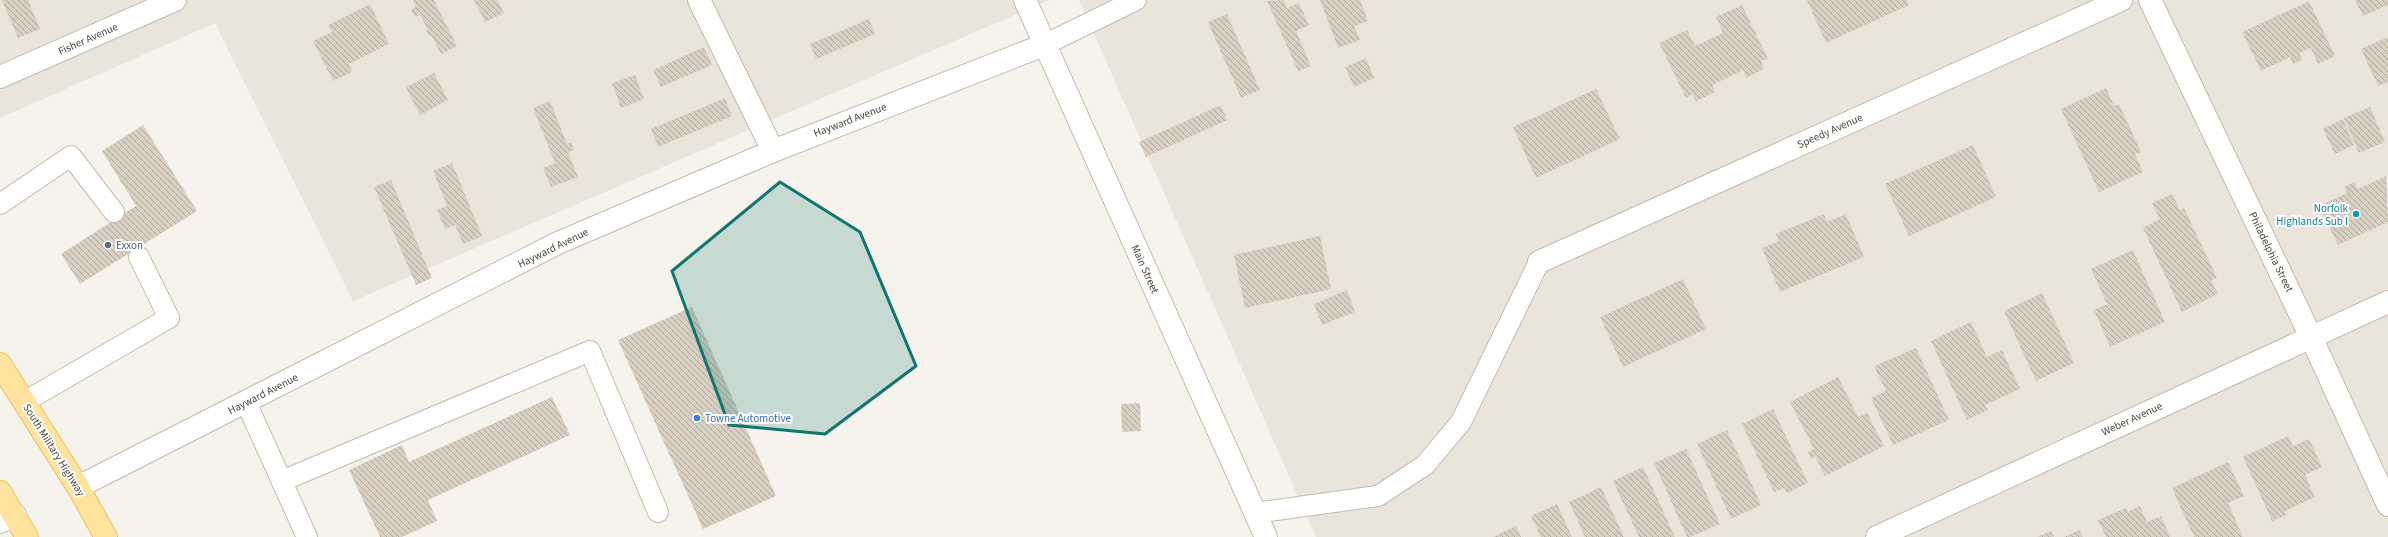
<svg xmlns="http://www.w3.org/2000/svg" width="2388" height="537" viewBox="0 0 2388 537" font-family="'Source Sans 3',sans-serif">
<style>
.residential{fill:#eae5da}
.building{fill:url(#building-back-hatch)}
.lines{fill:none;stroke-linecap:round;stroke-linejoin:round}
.service-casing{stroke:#c2bbae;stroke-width:22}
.minor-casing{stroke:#c2bbae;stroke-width:24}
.primary-casing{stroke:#e6c16a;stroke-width:24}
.service{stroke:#fff;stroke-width:20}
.minor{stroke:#fff;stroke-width:22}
.primary{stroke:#ffe39c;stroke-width:22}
.marked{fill:#0f766e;fill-opacity:0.2;stroke:#0f766e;stroke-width:3;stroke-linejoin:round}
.culture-dot{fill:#0f9aa8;stroke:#fff;stroke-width:1.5}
.service-dot{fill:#5c6f8a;stroke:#fff;stroke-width:1.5}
.shop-dot{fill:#3f7fe0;stroke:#fff;stroke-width:1.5}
.labels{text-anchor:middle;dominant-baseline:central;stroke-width:4;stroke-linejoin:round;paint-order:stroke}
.street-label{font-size:11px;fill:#4b4439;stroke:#fff}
.culture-label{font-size:11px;fill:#0d838f;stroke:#fff;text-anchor:end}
.service-label{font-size:11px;fill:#4e5e75;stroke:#fff;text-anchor:start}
.shop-label{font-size:11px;fill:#366cbe;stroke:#fff;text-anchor:start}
</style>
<defs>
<pattern id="building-back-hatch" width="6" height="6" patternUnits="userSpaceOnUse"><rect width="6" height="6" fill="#d8cfc1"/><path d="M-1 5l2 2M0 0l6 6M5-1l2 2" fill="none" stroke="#b1aa9e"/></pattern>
</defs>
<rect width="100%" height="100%" fill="#f6f3ec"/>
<g class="residential">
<path d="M0,0h1049l-696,301 -138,-278 -215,95z"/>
<path d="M1079,0h1309v537h-1072z"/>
</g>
<g class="building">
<path d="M2,0h26l12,29 -22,9z"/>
<path d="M413,0h21l23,46 -16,8 -10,-19 -2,1 -3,-5 2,-1 -8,-15 -5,2 -4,-7 5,-3z"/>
<path d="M474,0h23l7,13 -19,9z"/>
<path d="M1284,0l3,8 12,-5 10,22 -13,6 15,35 -13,5 -31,-70z"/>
<path d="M1320,0h40l8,21 -14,5 6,14 -22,8z"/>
<path d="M1807,0h100l2,5 -83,38z"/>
<path d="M2355,0h33v5l-25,11z"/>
<path d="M2309,1l26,55 -17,8 -7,-16 -12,5 3,7 -9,4 -3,-7 -29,14 -19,-39z"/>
<path d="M370,4l19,40 -40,20 3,8 -19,9 -20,-40 19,-9 -4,-7z"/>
<path d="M1742,5l26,54 -7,2 3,8 -18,9 -3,-8 -31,15 3,7 -19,9 -4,-7 -6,4 -27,-55 28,-13 8,16 28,-13 -7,-16z"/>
<path d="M1227,14l33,76 -19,8 -33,-76z"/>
<path d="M869,19l6,15 -59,25 -6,-15z"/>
<path d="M2388,37v45l-10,4 -17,-37z"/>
<path d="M704,47l8,18 -51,22 -8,-17z"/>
<path d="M1366,58l8,20 -20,9 -9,-20z"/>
<path d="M434,73l14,27 -28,15 -14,-28z"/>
<path d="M635,75l9,24 -23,9 -9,-25z"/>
<path d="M2106,88l8,18 5,-2 22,48 -6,2 8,18 -44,20 -38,-83z"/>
<path d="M1596,89l24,50 -84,39 -23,-51z"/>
<path d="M725,98l7,18 -74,31 -7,-18z"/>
<path d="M550,101l17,43 4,-2 3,8 -6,3 10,24 -27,10 -8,-19 12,-5 -22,-55z"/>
<path d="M1221,105l6,15 -81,37 -7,-15z"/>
<path d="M2370,107l15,35 -26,11 -15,-35z"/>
<path d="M2343,119l11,26 -19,9 -12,-25z"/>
<path d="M143,125l54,86 -117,73 -19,-30 75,-48 -34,-55z"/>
<path d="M1973,145l23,52 -87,39 -24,-52z"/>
<path d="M452,163l30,73 -19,8 -8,-19 -10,4 -8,-19 10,-4 -14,-35z"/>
<path d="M2386,176l2,46 -50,23 -19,-39 28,-13 -3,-6 10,-5 4,7z"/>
<path d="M391,180l41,98 -16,7 -42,-98z"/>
<path d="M2172,194l8,16 4,-2 33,70 -6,2 7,14 -36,18 -39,-84 17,-9 -8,-16z"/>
<path d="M1824,214l3,8 19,-8 18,43 -84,35 -18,-44 17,-7 -3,-7z"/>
<path d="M1320,236l11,53 -86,19 -11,-53z"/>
<path d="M2133,250l32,72 -55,25 -16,-37 13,-6 -16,-35z"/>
<path d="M1683,279l23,50 -83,38 -23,-50z"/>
<path d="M1347,290l8,22 -33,13 -8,-21z"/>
<path d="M2042,293l32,70 -38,18 -32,-70z"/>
<path d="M692,307l84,189 -73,33 -85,-189z"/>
<path d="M1971,322l16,35 15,-7 18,39 -35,16 3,5 -21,10 -36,-79z"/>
<path d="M1916,348l33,72 -56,25 -22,-47 15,-7 -12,-25z"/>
<path d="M1838,377l20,40 9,-4 17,33 -59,30 -10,-20 -4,3 -3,-7 6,-3 -24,-47z"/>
<path d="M552,397l18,38 -142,65 9,21 -35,16h-22l-31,-67 53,-25 7,17z"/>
<path d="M1140,403l1,28 -19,1 -1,-28z"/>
<path d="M1773,409l35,74 -21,10 -3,-5 -10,4 -32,-68z"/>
<path d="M1727,430l34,75 -30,14 -34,-75z"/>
<path d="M2288,436l5,10 16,-7 13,28 -17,8 10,22 -30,14 1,4 -14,6 -29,-64z"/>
<path d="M1686,449l34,75 -30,13h-3l-33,-74z"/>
<path d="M2228,462l16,34 -16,7 15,34h-49l-22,-49z"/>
<path d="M1643,467l32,70h-36l-26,-56z"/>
<path d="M1601,487l23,50h-39l-16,-35z"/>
<path d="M1557,504l15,33h-31l-10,-21z"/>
<path d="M2140,506l7,16 14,-6 9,21h-64l-8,-17 28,-12 2,4z"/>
<path d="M1516,526l5,11h-28z"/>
<path d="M2079,530l4,7h-19z"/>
<path d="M2051,531l3,6h-17z"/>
</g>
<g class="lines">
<g class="service-casing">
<g id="service">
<path d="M1044,45l92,-45"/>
<path d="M0,204l71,-48 43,56"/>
<path d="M24,402l145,-84 -30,-61"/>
<path d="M246,402l61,135"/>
<path d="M282,481l308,-130 68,161"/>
<path d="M1255,513l123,-17 47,-31 36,-43 78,-160"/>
</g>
</g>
<g class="minor-casing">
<g id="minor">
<path d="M699,0l74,151"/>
<path d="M1025,0l241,537"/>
<path d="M2150,0l161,337 77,168"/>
<path d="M0,77l175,-77"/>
<path d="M1539,262l582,-262"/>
<path d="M78,487l480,-244 215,-92 271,-106"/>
<path d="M0,522l15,-7"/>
<path d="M1877,537l511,-235"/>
</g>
</g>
<g class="primary-casing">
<g id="primary">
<path d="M0,364l78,123 28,50"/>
<path d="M0,492l27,45"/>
</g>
</g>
<use href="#service" class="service"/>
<use href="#minor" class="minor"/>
<use href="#primary" class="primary"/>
</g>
<path class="marked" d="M780,182l80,50 56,134 -91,68 -96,-9 -57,-154z"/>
<circle class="culture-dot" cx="2356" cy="214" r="4"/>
<circle class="service-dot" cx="108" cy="245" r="4"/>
<circle class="shop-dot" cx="697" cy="418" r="4"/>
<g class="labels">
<g class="street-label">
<text transform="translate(88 39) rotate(-24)">Fisher Avenue</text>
<text transform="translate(850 120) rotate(-21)">Hayward Avenue</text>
<text transform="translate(1830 131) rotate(-24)">Speedy Avenue</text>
<text transform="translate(553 248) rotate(-26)">Hayward Avenue</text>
<text transform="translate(2271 252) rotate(64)">Philadelphia Street</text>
<text transform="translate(1145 269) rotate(66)">Main Street</text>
<text transform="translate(263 394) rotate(-27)">Hayward Avenue</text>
<text transform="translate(2132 419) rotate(-25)">Weber Avenue</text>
<text transform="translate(54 450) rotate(58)">South Military Highway</text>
</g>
<g class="culture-label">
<text x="2348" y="208">Norfolk<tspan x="2348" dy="13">Highlands Sub I</tspan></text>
</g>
<g class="service-label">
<text x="116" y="245">Exxon</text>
</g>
<g class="shop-label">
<text x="705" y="418">Towne Automotive</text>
</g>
</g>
</svg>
